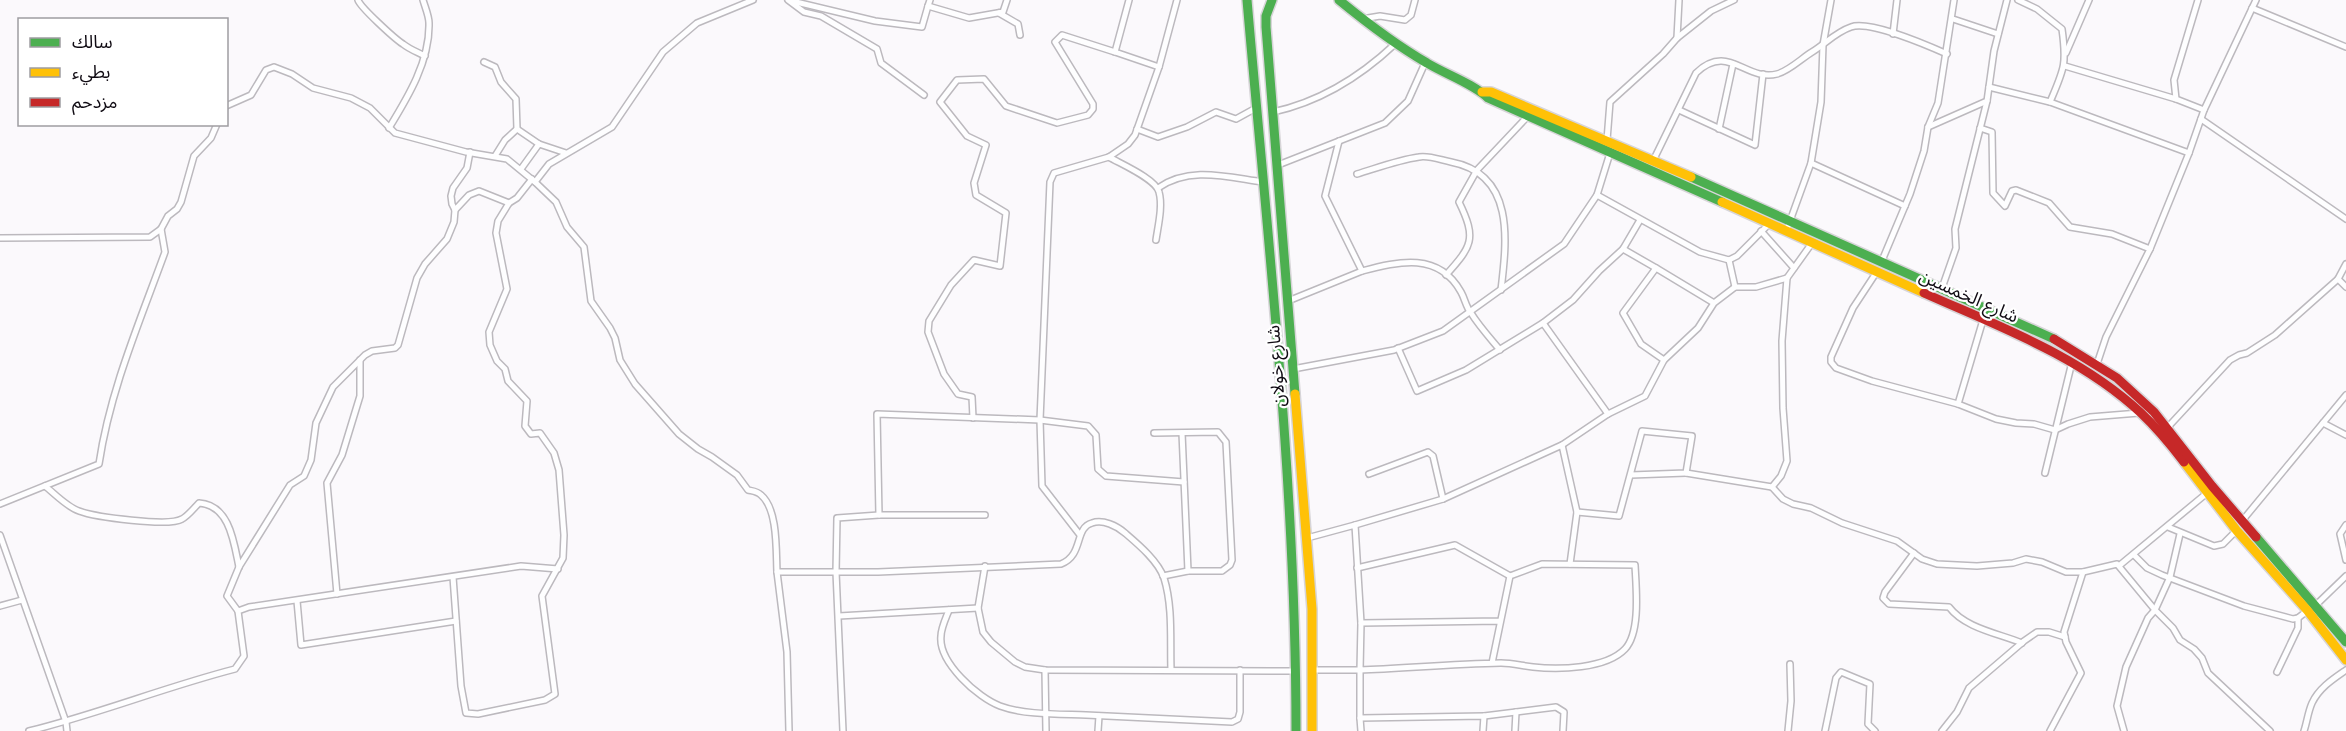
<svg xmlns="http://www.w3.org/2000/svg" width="2346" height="731" viewBox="0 0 2346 731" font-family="Helvetica,'Noto Sans Arabic',sans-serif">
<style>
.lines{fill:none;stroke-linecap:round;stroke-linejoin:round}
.street-casing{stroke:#bcb9be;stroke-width:8}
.fast-casing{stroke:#d7d5d8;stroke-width:12}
.slow-casing{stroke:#d7d5d8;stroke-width:12}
.jam-casing{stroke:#d7d5d8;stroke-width:12}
.street{stroke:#fefeff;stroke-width:5}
.fast{stroke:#4caf50;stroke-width:9}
.slow{stroke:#ffc107;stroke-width:9}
.jam{stroke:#c62828;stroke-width:9}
.labels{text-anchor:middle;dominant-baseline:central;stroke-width:4.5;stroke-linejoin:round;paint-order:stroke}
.street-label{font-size:18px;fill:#100b13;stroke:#fff}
</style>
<rect width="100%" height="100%" fill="#fbf9fc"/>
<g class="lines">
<g class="street-casing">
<g id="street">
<path d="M358,0c2,7 37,39 45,44 6,5 14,8 22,12"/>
<path d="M788,0l16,12 17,4 56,33 4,14 43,32"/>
<path d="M930,0l-2,6 41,12 34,-6 4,-12"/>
<path d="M1129,0l-14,52 44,15"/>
<path d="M2018,0l19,9 25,20c5,36 2,40 -12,73l139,51 15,-43"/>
<path d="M2198,0l-24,80 2,19 28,11 52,-110"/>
<path d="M792,1l83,20 47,6 6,-21"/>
<path d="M2252,8l94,39"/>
<path d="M999,13l19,11 2,11"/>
<path d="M1362,19l18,-3 25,4 6,-5 4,-15"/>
<path d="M1953,19l45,15"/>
<path d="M1893,34l4,-34"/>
<path d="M1677,38l2,-38"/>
<path d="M2066,53l23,-53"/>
<path d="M484,62l11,5 6,15 15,17 1,30 -12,11 -10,16"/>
<path d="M2065,66l111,33"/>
<path d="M1989,87l61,15"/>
<path d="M226,106l25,-11 15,-25 8,-3 18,7 21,14 38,10 19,10 25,25 71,19 41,7 28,23 14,-18 63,-37 51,-75 34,-29 56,-23"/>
<path d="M1679,110l76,35 8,-71"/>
<path d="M1273,112c46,-10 88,-36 122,-68"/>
<path d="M2201,119l145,100"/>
<path d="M1928,127l59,-26 7,-50 13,-51"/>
<path d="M389,128c19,-31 41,-67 40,-105 0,-7 -4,-16 -6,-23"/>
<path d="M1980,128l12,4 1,61 12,13 7,-15 4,-1 33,13 21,24 42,7 38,15 -44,88 -9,27"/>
<path d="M517,129l22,15 27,9"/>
<path d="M1137,129l21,8 29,-10 29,-15 20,7 20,-11"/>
<path d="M1719,129l14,-65"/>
<path d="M1607,140l3,-38 53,-48 14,-16 34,-27 23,-11"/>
<path d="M1109,157c12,7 47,22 50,35 4,14 -1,34 -3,48"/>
<path d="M1653,161l43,-88c32,-31 50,9 81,1 12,-3 25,-16 35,-22 13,-8 24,-20 39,-25 18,-7 78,19 96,27"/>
<path d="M1811,163l94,43"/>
<path d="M1278,165l107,-42 23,-22 17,-38"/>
<path d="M521,169l18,-25"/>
<path d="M1357,174c20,-6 41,-14 62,-17 9,-2 22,3 32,5 64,12 56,78 50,128"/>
<path d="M535,182l21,20 11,25 17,20 7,54 19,27 5,10 5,22 15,24 44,50 19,15 14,8 25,18 11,15c4,1 9,1 13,5 17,14 15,56 16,77"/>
<path d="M1158,188c32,-22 68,-11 105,-6"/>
<path d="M1597,195l103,57 29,8 8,-4 32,-32"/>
<path d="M455,210l14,-15 10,-4 30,12"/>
<path d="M1761,231l33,37"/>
<path d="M1786,232l25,-69 10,-61 2,-57 8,-45"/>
<path d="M0,238l150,-1 11,-8 7,-13 9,-7 4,-7 13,-46 17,-18 6,-14"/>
<path d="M1623,249l33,19"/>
<path d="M2150,249l39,-96"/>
<path d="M1729,260l6,27"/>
<path d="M1881,263l29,-69 14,-43 4,-24 10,-24 16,-103"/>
<path d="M1362,271c37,-10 77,-19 99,21 4,7 5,15 10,21 8,13 19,25 29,37"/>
<path d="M1876,273l-23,35 -22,49v5l5,6 36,13 86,23 38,15 20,4 18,1 21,6 13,-6 22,-7 49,-4"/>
<path d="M1446,275c26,-29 31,-36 13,-73l18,-32 51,-54"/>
<path d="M2338,279l8,-15"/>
<path d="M1942,288l14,-40 -1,-19 32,-128"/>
<path d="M1288,301l74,-30 -37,-75 14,-55"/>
<path d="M1714,303l-58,-35 -33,45 18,31 23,16 34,-32 16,-25 21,-16h21l31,-9 25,-35"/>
<path d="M1543,323l65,91"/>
<path d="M1398,348l19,43 49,-21 77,-47 30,-23 26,-29 24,-22 17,-29"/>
<path d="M1293,369l101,-19 49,-19 121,-87 33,-49 13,-42"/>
<path d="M1958,404l25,-84"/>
<path d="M973,418l-1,-21 -14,-3 -14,-20 -16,-42 1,-11 22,-36 23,-25 26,6 6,-53 -30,-18 -2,-12 12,-38 -19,-9 -27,-34 17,-22 27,-1 22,27 51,17 31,-8 5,-6v-5l-38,-62 7,-7 53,17"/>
<path d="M2323,423l23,12"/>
<path d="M2168,427l62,-67 9,-5 8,-2 28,-18 63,-56 8,8"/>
<path d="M1154,433l64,-1 8,10 6,118 -2,5 -8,6h-34l-25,5"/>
<path d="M1182,433l6,138"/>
<path d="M1562,445l46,-31 37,-18 19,-36"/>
<path d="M1686,473l86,14 9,-11 6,-15 -4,-53 -1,-67 5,-63"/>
<path d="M2045,473l27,-111"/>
<path d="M1369,474l59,-22 5,4 10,43"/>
<path d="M45,486c10,8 22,21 34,25 16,6 90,16 103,8 6,-3 12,-11 17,-16 31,2 35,40 40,64"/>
<path d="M1772,487l11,12 10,5 18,4 31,15 55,18 25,18 15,5 40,2 36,-3 13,-4 16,3 24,10h17l34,-8 38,46 18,18 7,12 14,9 8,9 6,15 62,58"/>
<path d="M0,504l99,-40c11,-74 41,-143 66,-212l-4,-23"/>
<path d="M1577,512l42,4 23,-85 50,5 -6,37 -55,2"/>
<path d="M985,515h-106l-2,-101 163,6 48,6 8,9 2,34 8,7 78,6"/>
<path d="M2242,521l104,-126"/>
<path d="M1355,525l88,-26 119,-54 15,67 -7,52"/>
<path d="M2346,525l-6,9 6,26"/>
<path d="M2168,527l46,19 9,-2 15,-15"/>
<path d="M0,535l66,187 1,9"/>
<path d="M1080,535l-38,-49 -2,-66 10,-238 4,-9 55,-16 19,-13 7,-9 24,-68 18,-67"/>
<path d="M1307,538l48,-13 6,98"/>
<path d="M1914,553l-29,39 -2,6 6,6 60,3c16,21 48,26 73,36"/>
<path d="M2134,555l13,13 15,7 82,31 49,13 5,-1 9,-7"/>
<path d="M2120,565l87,-72"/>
<path d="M985,566l-7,42 5,24 8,10 24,20 10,5 20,3 251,1"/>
<path d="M1357,568l98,-23 55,31"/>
<path d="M453,577l8,109 5,27 12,1 67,-14 10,-6 -13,-98 21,-38 1,-23 -5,-65 -5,-17 -14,-20 -9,1 -6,-8 2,-25 -19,-20 -3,-12 -8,-8 -7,-16 -1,-13 18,-43 -11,-56 2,-12 11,-18 8,-5 15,-19"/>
<path d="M337,594l-10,-111 15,-28 18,-59v-36"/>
<path d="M297,601l4,44 155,-24"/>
<path d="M2316,605l30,-29"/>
<path d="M0,606l22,-6"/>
<path d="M949,610c-3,8 -8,18 -8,26 -3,26 37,62 59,70 24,9 60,8 86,9 49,2 97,5 146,7l6,-3 2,-7v-42"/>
<path d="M238,611l-11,-15 12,-29 51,-82 14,-9 7,-16 5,-37 17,-36 32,-32 7,-4 23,-3 3,-3 19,-67 8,-14 22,-25 7,-17 1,-12 -3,-6 -1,-8 2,-8 14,-20 3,-16"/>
<path d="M839,616l139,-8"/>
<path d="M1492,663l18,-87 32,-12 93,1c1,22 6,67 -10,84 -19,20 -67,21 -92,18 -10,-1 -21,-4 -32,-4 -47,1 -94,5 -141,7l1,-47 139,-2"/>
<path d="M1045,670l1,61"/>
<path d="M1313,670h47v48l124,-2 -1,15"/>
<path d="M2277,672l21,-44v-10"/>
<path d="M1484,716l72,-9 8,5 -1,19"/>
<path d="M1360,718l1,13"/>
<path d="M29,731c69,-17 136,-44 206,-62l9,-13 -6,-45 11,-4 272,-41 37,3"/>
<path d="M789,731l-2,-79 -10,-80h101l183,-8c23,-9 13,-36 31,-41 11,-4 25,3 33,10 14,12 33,28 39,45 9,29 6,62 7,91"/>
<path d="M843,731l-7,-159 1,-54 42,-3"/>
<path d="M1098,731l1,-15"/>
<path d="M1515,731l1,-19"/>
<path d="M1788,731l3,-30 -1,-37"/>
<path d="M1825,731l11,-53 5,-6 29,12 -2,40 7,7"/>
<path d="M1942,731l15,-19 12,-24 55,-47 13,-9h12l16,5"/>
<path d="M2050,731l31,-58 -15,-31 -2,-10 19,-60"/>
<path d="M2124,731l-7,-25 9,-39 22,-49 7,-8 15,-33 10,-43"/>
<path d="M2304,731c3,-9 4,-19 8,-28 7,-15 21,-24 34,-33"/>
</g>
</g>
<g class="fast-casing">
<g id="fast">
<path d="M1247,0c21,243 49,487 49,731"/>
<path d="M1272,0l-6,16v11l29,367"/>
<path d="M1339,0c28,23 57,45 88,63 18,11 47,21 61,35l234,104"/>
<path d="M1691,177l363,162"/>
<path d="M2256,537l90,105"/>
</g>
</g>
<g class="slow-casing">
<g id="slow">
<path d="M1482,92h9l200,85"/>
<path d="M1722,202l202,91"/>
<path d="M1295,394l17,215v122"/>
<path d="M2184,462l53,69 70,79 39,50"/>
</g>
</g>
<g class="jam-casing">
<g id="jam">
<path d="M1924,293c76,34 156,63 217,120 16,15 30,32 43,49"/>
<path d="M2054,339l63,39 37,34 58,74 44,51"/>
</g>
</g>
<use href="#street" class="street"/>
<use href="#fast" class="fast"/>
<use href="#slow" class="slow"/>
<use href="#jam" class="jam"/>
</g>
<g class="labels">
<g class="street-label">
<text transform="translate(1969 296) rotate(24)">شارع الخمسين</text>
<text transform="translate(1276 366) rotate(-94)">شارع خولان</text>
</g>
</g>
<rect x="18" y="18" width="210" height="108" fill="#ffffff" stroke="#9f9da1" stroke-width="1.5"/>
<rect x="30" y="38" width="30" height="9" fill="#4caf50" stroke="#9f9da1" stroke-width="1.5"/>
<text x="72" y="48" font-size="18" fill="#100b13">سالك</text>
<rect x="30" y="68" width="30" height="9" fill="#ffc107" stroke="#9f9da1" stroke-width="1.5"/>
<text x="72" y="78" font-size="18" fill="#100b13">بطيء</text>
<rect x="30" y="98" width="30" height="9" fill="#c62828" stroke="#9f9da1" stroke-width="1.5"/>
<text x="72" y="108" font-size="18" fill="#100b13">مزدحم</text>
</svg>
